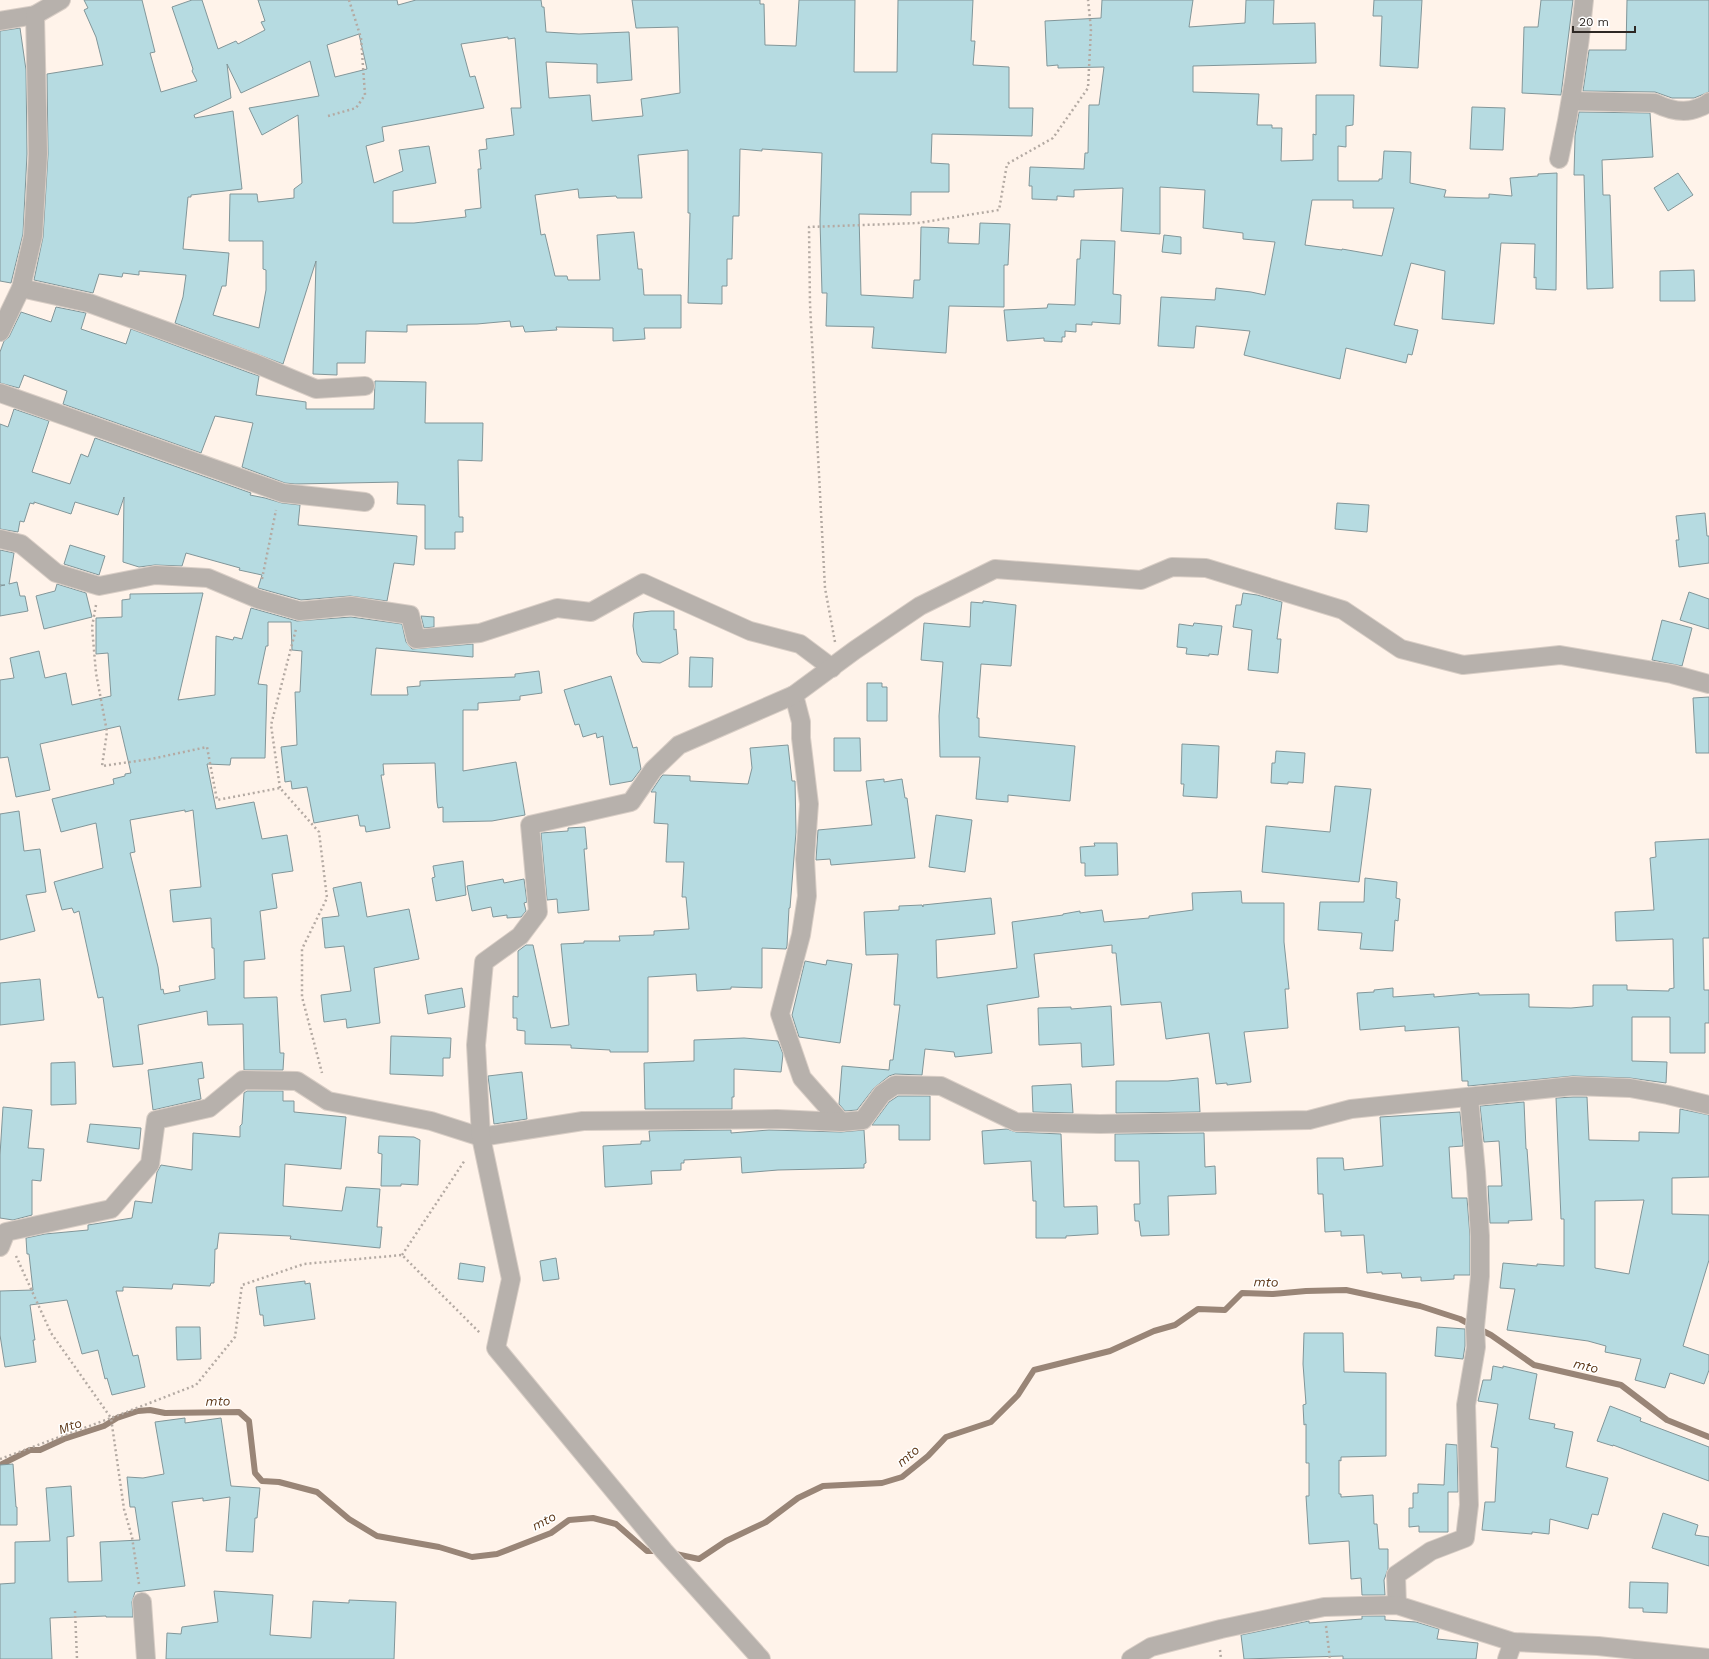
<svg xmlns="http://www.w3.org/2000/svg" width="1709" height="1659" viewBox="0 0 1709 1659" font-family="'Work Sans',sans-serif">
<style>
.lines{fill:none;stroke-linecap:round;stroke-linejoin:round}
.stream{stroke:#998577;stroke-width:6}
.building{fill:#b6dbe1;stroke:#829699;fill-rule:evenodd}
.minor-casing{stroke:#d9cec6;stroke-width:20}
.path{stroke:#b4aaa3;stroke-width:2.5;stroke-dasharray:2 3;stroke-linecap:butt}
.minor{stroke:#b7b1ac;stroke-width:18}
.labels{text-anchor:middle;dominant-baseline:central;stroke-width:3;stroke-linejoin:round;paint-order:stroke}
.water-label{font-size:13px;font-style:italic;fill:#5c3616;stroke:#fff}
</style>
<rect width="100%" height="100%" fill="#fff3ea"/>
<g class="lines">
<g class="stream">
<path d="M0,1465l30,-15h10l24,-11 40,-13 13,-8 21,-7 12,-1 15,3 74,-1 10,9 6,52 7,8 17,1 38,10 32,27 28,17 62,11 33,10 25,-3 54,-21 18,-13 24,-2 23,6 31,27h13"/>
<path d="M671,1553l28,6 27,-18 40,-19 32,-24 25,-12 59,-3 20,-6 26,-21 18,-19 45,-15 27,-27 16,-25 76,-19 44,-20 21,-6 23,-16 27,1 17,-17 31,1 33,-3 40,-1 74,16 40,13 15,8 16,8 43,30 87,20 46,35 42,17"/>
</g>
</g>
<g class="building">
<path d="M84,0h58l13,52 -5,1 11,39 36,-11 -5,-10 1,-2 -21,-62 20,-7h10l16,49 18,-8 2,3 27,-14 -4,-8 4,-1 -7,-21h139l1,5 18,-5h125l1,7h2l2,25 33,2 50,-2 3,48 -35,3v-19l-51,-2 3,36 41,-3 2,26 51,-5 -2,-17 39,-6 -2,-66 -42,1 -4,-28h128v4h4l1,41 31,1 3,-46h56l-1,72h43l1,-72h75l-2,41h4l-2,24 36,2v41h24l-1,28 -100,-2 -1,29 18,1v28h-38v23l-52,-1 2,81 52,3 1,-18h6l1,-53 28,1 -1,15 31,1 1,-21 30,1 -2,41h-4v42l-55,-1 -3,47 -74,-5 2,-21 -48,-1 1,-33h-5l-2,-72 2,-68 -60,-4v2l-22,-2 -1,67h-6l-1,43h-5v27h-5v18l-34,-1 2,-90h-2v-63l-50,5 4,43h-25l-1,-2 -37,2 -1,-9 -43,6 6,40 4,-1 10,42h12l1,4h32l-3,-45 37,-3 4,37h4l2,26h37v33h-37l1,11 -32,2v-13l-57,-1 1,3 -32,2 -2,-6 -12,1 -1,-6 -33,3 -70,1v7l-41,-1 -1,32h-28v12l-24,-1 3,-113 -33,103 -108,-41 8,-26 3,-22 -47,-4v4l-16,-2 -1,4 -23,-3 -6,19 -59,-13 9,-43 5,-83 -1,-80 56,-9 -7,-28 -12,-27 4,-2zM359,34l8,35 -32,8 -8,-32zM508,37v2l7,-1 6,70h-10l3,27 -28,4 1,10 -8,1 2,19h-3l3,39 -16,2 1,7 -52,6h-21v-32l43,-8 -7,-37 -30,4 4,21 -29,12 -8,-37 18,-5 -2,-14 102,-19 -9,-32 -5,1 -9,-33zM310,61l9,35 -70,12 13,27 36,-20 4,68 -8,6v9l-36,4 -1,-8h-27l-1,47h34v28l3,1v20l-7,38 -46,-13 9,-29h4l3,-33 -46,-4 5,-52h3v-2l51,-6 -9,-78 -38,7 -1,-3 37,-17 -4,-34 14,29z"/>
<path d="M1102,0h91l-4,27 56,-4 1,-23h28l-1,24 42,-1 1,40 -123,3v26l66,2 -2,31h15v3h10l-1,33 32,-1v-26l3,1v-40h38l-1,30 -7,1v21l-8,-1v35h41v-2h3l2,-28 27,1 -1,31 36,7 -2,7 32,1h13v-4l23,2 -2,-18 28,-2v-2l19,-1 -1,117 -20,-1v-12l-2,1 1,-34 -34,-1 -7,81 -52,-5 3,-48 -34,-8 -17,62 24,5 -6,25 -4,-1 -2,9 -60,-15 -6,31 -96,-24 6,-24 -54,-5 -2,22 -36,-2 3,-49 54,3 1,-12 35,4 14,3 10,-53 -32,-3v-6l-40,-5 2,-38 -45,-3v47l-39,-3 2,-43 -49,2v7l-17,-1v4l-25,-1v-13h-3l1,-19 54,2 1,-16h3l1,-48h10l5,-38 -46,1v-3l-11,1 -2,-45 56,-3zM1312,200h41v8h41l-12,48 -40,-7v1l-37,-5z"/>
<path d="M1374,0h48l-4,68 -38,-2 2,-50h-9z"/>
<path d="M1541,0h32l-12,95 -39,-2 2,-66h14z"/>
<path d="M1627,0h82v92l-15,6h-22l-17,-6 -72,-1 6,-41h37z"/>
<path d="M20,28l6,42 1,84 -4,80 -12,49 -11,-2v-250z"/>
<path d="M1472,107l33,1 -2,42 -33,-1z"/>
<path d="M1579,112l71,1 3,44 -51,3 1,35h7l3,93 -26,1 -3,-114h-10l1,-39z"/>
<path d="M1678,173l15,22 -25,16 -14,-23z"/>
<path d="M1164,235l17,2v17l-19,-2z"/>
<path d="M1081,240l34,1 -2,53 8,1 -1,29 -28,-2v3l-16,-1v8l-11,-1v6h-3v5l-18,-1v-3l-37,3 -3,-31 43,-2 1,-4 27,1 2,-46h3z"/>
<path d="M1694,270l1,31h-35v-30z"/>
<path d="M56,307l30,6 -5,16 45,15 5,-15 119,44 9,3 -3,19 50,7v7h68l1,-28 51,1 -1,41h58l-1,38 -24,-1 1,57h4v15h-8v17h-30v-44l-28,-1 1,-22 -103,2 -10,-1 -43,-16 11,-44 -38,-7 -14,37 -138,-49 4,-13 -43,-16 -5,13 -19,-5v-31l4,-11 5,-4 12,-25 30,10z"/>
<path d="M14,409l35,12 -17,51 38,12 11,-30 7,3 7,-19 156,55 -1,2 15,3 17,5 18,2 -2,20 119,11 -3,29 -20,-2 -7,38 -37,-5 -49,4 -43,-12 4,-13 -23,-5 1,-2 -54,-15 -4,13 -27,-1 -16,2 -16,-5 1,-65 -6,18 -43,-13 -4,12 -37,-12v2l-4,-1 -6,19 -4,-1 -2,11 -18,-3v-105l8,3z"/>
<path d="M1337,503l32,2 -2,27 -32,-3z"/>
<path d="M1705,513l2,23h2v27l-30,4 -3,-27h3l-3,-24z"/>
<path d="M70,545l35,11 -6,19 -35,-11z"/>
<path d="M0,550l14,3 -5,31 8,-2 3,14h5l3,15 -28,5v-30l5,-1h-5z"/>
<path d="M57,584l29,9 6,24 -48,12 -8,-33 19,-5z"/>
<path d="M1689,592l20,7v30l-29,-9z"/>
<path d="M203,593l-25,107 37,-5 1,-59 17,4 1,-3 8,2 9,-31 46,13 54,-4 51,7 4,18 6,7 61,-5v13l-97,-9 -5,47h37l-1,-8 13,-1v-5l95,-4v-3l24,-3 3,22 -22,3v4l-42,3v7h-15v61l53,-9 9,53 -33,6 -49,1v-15l-5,1 -1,-6 -2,-39 -52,1 1,11h-3l9,53 -24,4 -1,-6h-5l-2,-11 -44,8 -7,-36 -15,2 -1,-8 -6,1 -4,-35 16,-2 -2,-53h5l2,-41 -10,-1 -1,-28h-23v24h-2l-8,38 9,1 -2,73h-34l-1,7 -23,-1 9,45 38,-7 8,37 25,-4 6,36 -21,3 5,34 -17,3 5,48 -21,2v37l33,-1 3,56h4l-1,17h-39l-1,-46 -35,1 -1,-14 -69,14 5,39 -30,3 -10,-70 -5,1 -19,-87 -5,2 -2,-5 -10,2 -8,-28 49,-14 -7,-45 -35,9 -9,-33 62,-15 -1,-5 12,-3v-2l6,-1 -11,-47 -80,18 10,46 -34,7 -8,-40 -8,1v-78l14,-2 -4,-20 29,-7 6,27 21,-5 6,32 39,-9 -3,-43 -12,1v-36l26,-1v-17l8,-1v-5zM185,810v2l8,-2 8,77 -31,3 3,32 38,-4 1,30h2l1,31 -36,7 1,5 -16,3 -1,-5 -2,1 -3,-23 -28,-114 5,-1 -5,-32z"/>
<path d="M1243,593l14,2 25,7 -5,37h4l-3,34 -30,-3 4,-40 -19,-3 3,-22h5z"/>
<path d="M983,601l33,4 -5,61 -30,-2 -4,54h2v19l96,9 -5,55 -62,-6v7l-32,-3 4,-42h-40l-1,-41 4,-54 -22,-2 3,-37 46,4 1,-25 12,1z"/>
<path d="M651,611h23v19l2,-1 2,25 -18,9 -18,-1 -5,-8 -1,-8 -3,-20 1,-13z"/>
<path d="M421,616l13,1v10l-10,1z"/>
<path d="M1662,620l30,8 -10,38 -30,-6z"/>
<path d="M1194,623l28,3 -4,29 -9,-1v2l-23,-2 1,-6 -10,-1 2,-23 14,2z"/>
<path d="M690,657l23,1 -1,29h-23z"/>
<path d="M611,676l22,72 4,-1 4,22 -9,12 -22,4 -7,-49 -6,2 -1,-5 -13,4 -4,-13 -4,1 -11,-35z"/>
<path d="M867,683h15v4h5v34h-20z"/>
<path d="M1709,697v56h-13l-3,-55z"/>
<path d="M834,738h26l1,33h-27z"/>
<path d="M1182,744l37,2 -2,52 -34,-2 1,-12h-3z"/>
<path d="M788,745l4,36h3l1,51 -6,76h-1l-2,38 -1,3 -24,-1v40l-31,-1v2l-34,2 -1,-17 -48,3v75h-38v-2l-39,-2v-3l-46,-1v-13l-8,-1v-12h-4v-22l5,1v-46l8,-6h7l18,83 18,-3 -8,-81 23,-1v-2h36l-1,-5 35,-1v-4l35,-2 -3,-32h-4l2,-35h-18l2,-38 -14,-1 2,-31h-5l10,-15 2,-2 27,1v5l58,3 4,-16 -2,-20z"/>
<path d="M1276,751l29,2 -2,30 -15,-1v2l-17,-1 1,-20h3z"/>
<path d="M884,779v3l18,-3 3,19h2l8,60 -84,7 -1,-6 -14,1 2,-30 54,-5 -6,-44z"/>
<path d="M1335,786l36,3 -12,93 -97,-10 4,-46 64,6z"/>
<path d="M19,811l5,40 16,-2 6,43 -20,3 9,36 -35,9v-126z"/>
<path d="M936,815l36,5 -7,52 -36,-5z"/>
<path d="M585,827l2,22h-3l5,61 -31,3 -1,-14 -10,1 -6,-67 27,-2v-3z"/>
<path d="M1709,839v99h-6l1,52h5v33h-4v30h-35v-36h-38v44l35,1 -1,21 -36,-5 -57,-2 -105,10v-5h-6l-3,-54 -54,4v-5l-45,4 -3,-37 17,-1v-2l19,-2v9l41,-3v3l45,-4v2l50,-1v13l42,1 22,-2v-21h34v5l42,1v-2l5,-1 -1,-49 -57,2 -1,-29 39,-2 -4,-52 6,-1 -1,-15z"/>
<path d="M1094,843h23l1,32 -33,1v-13h-4l-1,-16 15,-1z"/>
<path d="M463,861l3,34 -30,6 -4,-23 3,-1 -2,-11z"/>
<path d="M1365,878l32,4 -1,16 4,1 -2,22 -3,-1 -2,31 -33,-2 2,-16 -44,-3 2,-28h44z"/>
<path d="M503,879l1,4 20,-4 3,23 -3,1 2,8 -5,6 -14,1v-3l-14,2 -2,-10 -19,4 -5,-25z"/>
<path d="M361,882l6,35 42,-8 10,50 -45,9 6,55 -33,5 -1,-9 -22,3 -3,-27 30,-4 -7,-45 -19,2 -3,-30 17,-2 -6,-28z"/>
<path d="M1241,891l1,12h42v39l5,47h-4l3,39 -44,4 7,50 -24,3v-2l-11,1 -7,-51 -43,6 -5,-37 -40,3 -5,-52h-4v-8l-78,9 5,43 -52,8 5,48 -37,4 -1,-5 -29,-3 -3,26 -27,-1 -6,2 -15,12 -17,22 -12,1 -6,-7 3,-38 47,4 1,-10h3l7,-55h-6l4,-51 -32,1 -2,-43 35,-2v-4l23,-1 1,2v-2l68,-7 4,36 -59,6 1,38 80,-10 -5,-46 51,-7v-1l17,-3v2l22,-3 2,12 45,-4v-2l44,-6 -1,-17z"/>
<path d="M827,960l25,4 -12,79 -41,-6 -7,-22 13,-54 21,4z"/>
<path d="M40,979l4,41 -44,5v-42z"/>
<path d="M462,988l3,19 -37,7 -3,-19z"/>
<path d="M1111,1006l3,59 -32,2 -1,-24 -42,2 -1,-37 33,-1v2z"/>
<path d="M391,1036l60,2 -1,20h-7v18l-53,-2z"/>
<path d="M744,1038l34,3 5,13 -2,18 -47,-3v28h-2v12h-87l-1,-46 50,-2v-21z"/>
<path d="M75,1062l1,42 -25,1v-42z"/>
<path d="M202,1062l2,16 -6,1 3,20 -48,11 -5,-40z"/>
<path d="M522,1072l5,47 -33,5 -6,-48z"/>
<path d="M1198,1078l2,34 -84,1v-32h52z"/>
<path d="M1071,1084l2,29 -40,-1 -1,-26z"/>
<path d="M247,1091h36v10h11v11l52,5 -5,52 -56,-5 -2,42 59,5 4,-24 34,2 -3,38h5l-2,21 -90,-9 1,-3 -72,-3 -2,16h-2l-1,34h-3l-1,3 -37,-2 -1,5 -49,-2v4h-7l17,65 5,-1 7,32 -33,8 -5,-17 -2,1 -7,-29 -16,4 -15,-54 -37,5 5,35h-2l3,22 -31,5 -5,-32v-44l33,-1 -4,-36h-2l-1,-16 19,-4 43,-4v-5l44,-7 3,-17 17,2 5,-31 4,-7 31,5 1,-37 47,4v-11l2,-2 2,-31z"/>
<path d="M898,1096h32v44h-31v-15h-27l17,-23z"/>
<path d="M1573,1097h14l2,43 50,1v-9l40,1 1,-24 29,6v62l-37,1v36l37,1v45l-26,86 26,9v15l-5,14 -34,-11 -5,15 -30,-8 6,-21 -36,-7 1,-6 -18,-5 -81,-11 8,-41 -15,-1 3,-25 34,3v-2l27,2v-47h-3l-5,-121zM1644,1200l-15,74 -34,-6v-67z"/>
<path d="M1524,1102l2,47h1l5,71 -24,1 1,2h-19l-2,-37h14l-3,-45 -15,1 -4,-36z"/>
<path d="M3,1107l29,3 -4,38 16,1 -3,32 -9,-1v35l-19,5 -13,-2v-63z"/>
<path d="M1460,1112l3,34 -14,1 3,51h15l3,38v39h-16v4l-33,2v-4l-19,1 -1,-5 -19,1v-2l-15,1 -3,-38 -23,1v-5l-16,1 -2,-38h-5l-1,-36h26l1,12 39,-4 -3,-49z"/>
<path d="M90,1124l51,4 -2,21 -52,-7z"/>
<path d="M1007,1129l9,3 45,2 3,73 33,-1 1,28 -32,2v2h-30v-37h-3l-2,-40 -47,3 -2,-33z"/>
<path d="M731,1130v3l38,-3 72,2 23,-2 2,33 -2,1v4l-86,2 -36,3 -1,-16 -57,3v3h-3v7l-30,1 1,13 -47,3 -2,-41 38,-2v-3h9l-1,-10z"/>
<path d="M1204,1133l1,34 10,-1 1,28 -48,2 1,39 -28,1 -2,-15h-4l-1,-17h6l-1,-43h-24v-27z"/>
<path d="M379,1136l35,1 6,3 -2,45 -17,-1v2h-20l1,-32 -4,-1z"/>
<path d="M556,1258l3,21 -16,2 -3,-20z"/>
<path d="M460,1263l25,4 -2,15 -25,-3z"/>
<path d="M305,1281v3l5,-1 5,36 -51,7 -1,-11h-3l-4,-28z"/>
<path d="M176,1327h24l1,32 -24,1z"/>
<path d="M1437,1327l28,2v17l-2,13 -28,-3z"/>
<path d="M1304,1333h39l1,39 42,1v83l-45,1v4l-2,-1v34h2v3l32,-2 1,29h3l2,25h9v20l-4,11 1,15h-23l-1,-17 -10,1 -2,-38 -40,3 -3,-48h3v-33h-3v-39l-2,1 -1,-20 3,-1 -3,-40z"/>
<path d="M1493,1366l10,2v-2l34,8 -8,45 26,5 -1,4 19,4 -7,35 42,11 -10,37 -6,-1 -4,15 -38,-10 -1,15 -17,-2v2l-50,-4 3,-28h10l3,-54 -7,-1 7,-43 -20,-3 5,-21h8z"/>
<path d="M1610,1406l31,12 -1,3 69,26v34l-96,-36v1l-16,-5z"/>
<path d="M185,1418v5l36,-5 10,68 29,2 -3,30h-2l-2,34 -27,-1 4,-54 -27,4v-3l-31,4 13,84 -50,6 -3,10 1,15h-27v-1l-56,2 2,41h-52v-75l15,-1v-41l35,-1 -4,-53 25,-2 3,50 -7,1 1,45 34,-1 -2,-39 40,-2 -5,-33h-5l-3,-30 16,1 21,-4 -9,-52z"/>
<path d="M1446,1444l11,1 1,47h-10v40h-29v-6l-10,1v-19h4v-15h5v-9l26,1z"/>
<path d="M13,1464l3,43h1v18h-17v-60z"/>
<path d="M1663,1513l35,12 -3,10 14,2v29l-57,-18z"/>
<path d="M1630,1582l38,1 -1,30 -24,-1v-4h-14z"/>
<path d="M214,1591l59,4 -3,40 41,3 2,-37 36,2v-3l47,2 -2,57h-228l1,-26 14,1 1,-7 36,-5z"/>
<path d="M1362,1616h23v4l31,2 23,7 -2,10 41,4 -2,16h-133v-3l-99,3 -3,-24 68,-14v2l53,-4z"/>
</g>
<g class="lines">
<g class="minor-casing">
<g id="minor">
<path d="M0,21l35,-6 26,-15"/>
<path d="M1572,101l83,2c14,7 29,11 43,5 5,-2 8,-3 11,-6"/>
<path d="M1559,159c12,-53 20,-105 25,-159"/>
<path d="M21,288l68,15 165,60 62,26 49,-3"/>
<path d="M0,332l21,-44 12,-52 5,-82 -3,-139"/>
<path d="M0,393l283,100 82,9"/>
<path d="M0,539l21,5 35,29 43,13 56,-11 53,3 50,21 42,12 51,-5 59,9 6,24 64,-6 77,-25 34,4 52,-29 107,48 50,13 32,24"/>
<path d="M794,695l7,27v16l8,66 -4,55 2,37 -6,39 -21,79 22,64 39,44"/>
<path d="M0,1247l6,-15 105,-23 39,-45 6,-44 53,-12 34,-28 54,1 31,20 103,20 50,16 102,-16 194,-2 64,3 22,-2 19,-26 13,-9 46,1 75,36 84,2 209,-4 42,-11 222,-23 57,2 38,7 41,10"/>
<path d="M142,1602l4,57"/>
<path d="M1397,1605l-1,-30 35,-24 34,-13 4,-33 -3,-100 10,-58 -1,-20 5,-51v-40l-4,-64 -7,-74"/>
<path d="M761,1659l-97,-108 -168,-203 15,-69 -30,-142 -5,-92 8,-83 36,-26 18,-24 -8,-87 101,-23 22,-32 26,-25 115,-50 61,-45 65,-44 75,-37 146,11 31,-13 34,1 137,42 58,39 62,16 97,-10 112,19 37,10"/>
<path d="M1131,1659l20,-12 70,-18 103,-22 73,-2 116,37 85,4 111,12"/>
<path d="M1507,1659l6,-17"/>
</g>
</g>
<g class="path">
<path d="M328,116l28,-8 9,-13 -4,-57 -12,-38"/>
<path d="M262,579l14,-69"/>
<path d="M96,605l-4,22 4,46 11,59 -5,34 49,-7 56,-12 10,53 63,-12 39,44 8,66 -25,51v48l20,76"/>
<path d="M835,642l-10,-54 -15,-284 -1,-77 109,-4 81,-13 8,-46 46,-26 35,-50 3,-59 -3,-29"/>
<path d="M280,788l-9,-63 25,-96"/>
<path d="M402,1255l63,-95"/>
<path d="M0,1459l111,-41 -60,-85 -35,-77"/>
<path d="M139,1584l-7,-47 -8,-28 -13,-91 85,-33 39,-48 7,-52 62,-21 98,-9 78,78"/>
<path d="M75,1611l2,48"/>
<path d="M1326,1626l4,33"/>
<path d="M1220,1650l1,9"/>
</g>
<use href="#minor" class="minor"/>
</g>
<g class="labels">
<g class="water-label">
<text transform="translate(1266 1282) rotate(1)">mto</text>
<text transform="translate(1586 1366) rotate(13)">mto</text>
<text transform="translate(218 1401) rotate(-1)">mto</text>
<text transform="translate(70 1426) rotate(-19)">Mto</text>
<text transform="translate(908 1456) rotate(-41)">mto</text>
<text transform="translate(544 1521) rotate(-28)">mto</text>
</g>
</g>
<path d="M1573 26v6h62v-6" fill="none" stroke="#2e2824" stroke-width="2"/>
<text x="1579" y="26" font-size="12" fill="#2e2824" stroke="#ffffff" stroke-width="3" paint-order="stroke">20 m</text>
</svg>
